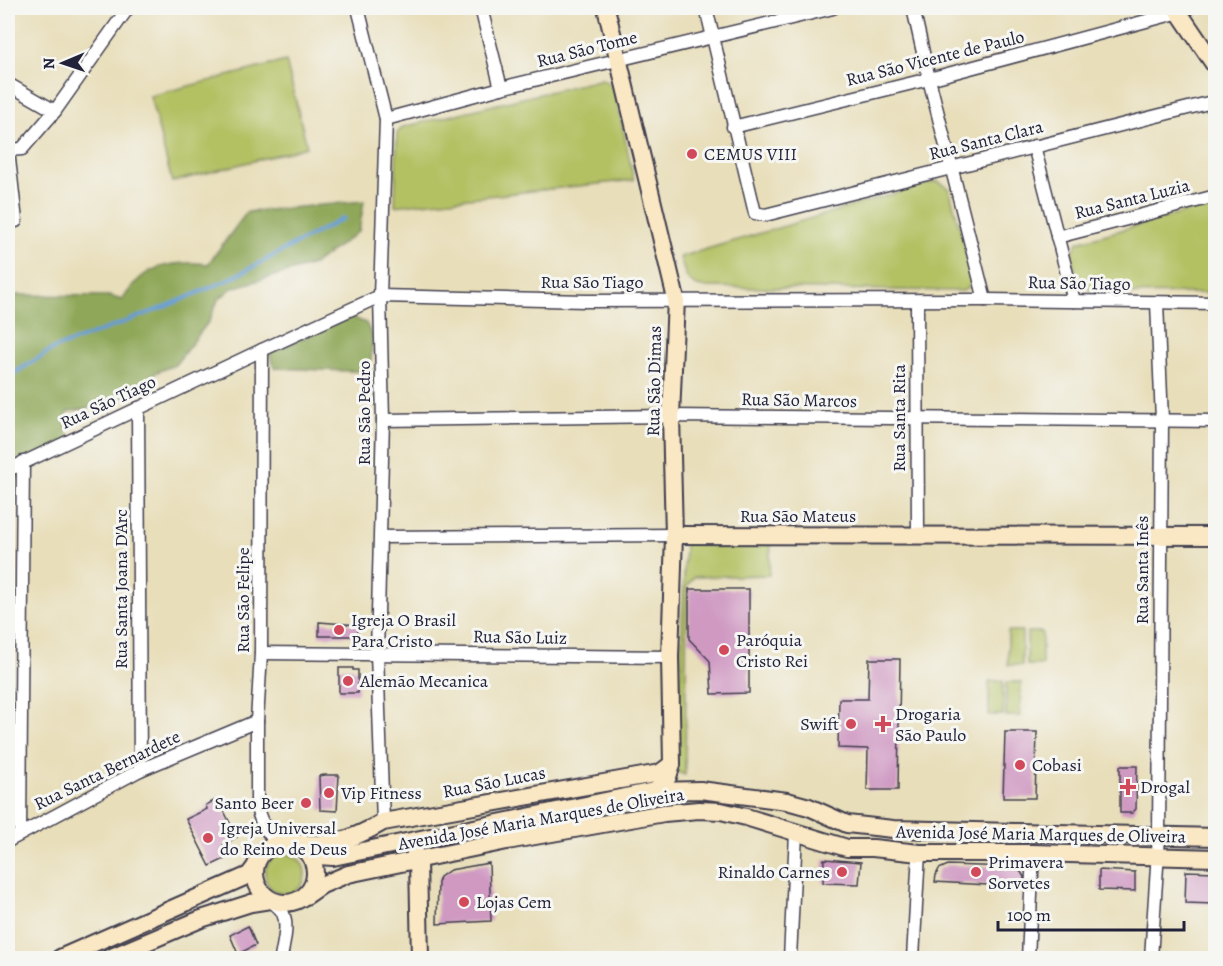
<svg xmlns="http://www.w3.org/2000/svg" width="1223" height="966" viewBox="0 0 1223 966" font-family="Alegreya,serif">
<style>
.green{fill:#b4c163;stroke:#6b724f;stroke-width:1.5}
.forest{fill:#8fa759;stroke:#58644a;stroke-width:1.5}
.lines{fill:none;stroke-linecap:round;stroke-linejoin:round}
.stream{stroke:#669dd4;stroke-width:4}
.building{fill:#cf99c2}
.street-casing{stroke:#403e4e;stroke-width:15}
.secondary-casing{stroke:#403e4e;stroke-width:20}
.street{stroke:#fff;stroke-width:12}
.secondary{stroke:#fae7c3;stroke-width:16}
.poi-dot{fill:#d1495b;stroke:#f6f6f2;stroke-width:2}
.labels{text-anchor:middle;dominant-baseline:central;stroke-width:6;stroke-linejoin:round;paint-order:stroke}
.street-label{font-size:18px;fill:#22223b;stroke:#f6f6f2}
.poi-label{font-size:18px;fill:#22223b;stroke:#f6f6f2;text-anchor:start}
</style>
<rect width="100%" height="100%" fill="#f6f6f2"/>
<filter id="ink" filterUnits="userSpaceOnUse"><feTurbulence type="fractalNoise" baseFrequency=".0167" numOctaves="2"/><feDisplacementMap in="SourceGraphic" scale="12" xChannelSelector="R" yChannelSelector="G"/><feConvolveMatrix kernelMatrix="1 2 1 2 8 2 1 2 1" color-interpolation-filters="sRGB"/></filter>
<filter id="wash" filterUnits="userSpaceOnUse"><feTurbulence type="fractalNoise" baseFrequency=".008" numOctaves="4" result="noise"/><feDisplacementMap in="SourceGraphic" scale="24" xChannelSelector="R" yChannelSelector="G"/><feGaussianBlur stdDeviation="1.35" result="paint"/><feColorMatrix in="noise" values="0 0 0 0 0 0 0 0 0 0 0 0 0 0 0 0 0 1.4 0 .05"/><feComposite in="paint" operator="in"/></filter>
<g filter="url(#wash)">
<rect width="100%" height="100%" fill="#e8deba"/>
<g class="green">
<path d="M286,61l21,86 -135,35 -22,-86z"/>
<path d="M602,79l12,8 20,93 -239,26 2,-73 6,-6z"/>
<path d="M937,181l12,7 24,90 -3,8 -7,5 -262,-4c-15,-3 -17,-16 -21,-30z"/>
<path d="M1215,204v89l-111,1c-23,-3 -29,-17 -32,-38l1,-5 5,-9z"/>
<path d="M685,543h86l-2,32 -75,2 -7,9 -2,189 -8,-3z"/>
<rect x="1008" y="631" width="14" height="34"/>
<rect x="1027" y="632" width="15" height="33"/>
<rect x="989" y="681" width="14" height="34"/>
<path d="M1006,682h15l-1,34h-14z"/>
<circle cx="285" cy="874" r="20"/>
</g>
<g class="forest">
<path d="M364,201l-5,30 -46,34 -81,23 -14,12 -9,21 -34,44 -18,7 -31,24 -21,3 -17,9 -21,4v20l5,9 -16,16 -20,10 -20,14h-8v-186l101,1 13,4c6,-8 13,-19 22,-25 18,-13 43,-13 64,-11l39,-52z"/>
<path d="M351,317l15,6 6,13 -1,36 -96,-4 -6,-15z"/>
</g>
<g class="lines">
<path class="stream" d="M8,377l45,-28 109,-41 66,-28 116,-62"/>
</g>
<g id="blocks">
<g class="building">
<path d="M689,589h60v104l-37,1 -2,-33 -21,-22z"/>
<path d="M319,622l39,3v11h-39z"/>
<path d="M869,659h31l-2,131h-31l1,-41 -30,-1 1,-49h29z"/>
<path d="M339,668h14v2h5v23h-19z"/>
<path d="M1005,732h32l-2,66h-32z"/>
<path d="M1120,766h17l-1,43 -4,4h-12z"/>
<path d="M325,775h14l-2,36 -17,-1 -1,-34z"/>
<path d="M218,799l19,38 -14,8 6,12 -19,9 -24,-47 21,-10 -1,-4z"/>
<path d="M824,859l37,3 -2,22 -36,-1z"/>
<path d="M489,863l2,58 -54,3 1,-41 2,-6 10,-7z"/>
<path d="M948,865l65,2 8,5 3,5 -1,10 -88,-5 1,-7 3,-6z"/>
<path d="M1099,870l36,2v19l-36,-1z"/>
<path d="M1186,871l29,1v32l-30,-1z"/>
<path d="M248,926l8,19 -18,9 -8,-19z"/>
</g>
</g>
</g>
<g filter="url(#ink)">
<use href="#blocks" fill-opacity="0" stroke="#403e4e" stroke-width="1.5"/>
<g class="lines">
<g class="street-casing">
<g id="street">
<path d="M358,8l28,111 -6,177 3,124 -6,233 6,169"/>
<path d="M481,8l20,80"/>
<path d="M706,8l49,205 10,2 451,-114"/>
<path d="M913,8l16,71 56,221"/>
<path d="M8,84l47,27"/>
<path d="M386,119l115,-31 332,-80"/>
<path d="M733,127l196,-48 251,-67"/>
<path d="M1034,146l40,155"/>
<path d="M8,150l14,-1 33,-38 73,-103"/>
<path d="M8,150l8,71"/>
<path d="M1057,237l159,-41"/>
<path d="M917,301l1,234"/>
<path d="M262,350l-1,303 -4,68v88c4,13 10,25 21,34"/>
<path d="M138,408l2,362"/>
<path d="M383,420l288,-4 545,5"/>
<path d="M8,470l254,-120 118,-54 206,5 399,-1 231,3"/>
<path d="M381,537l293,-2"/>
<path d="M261,653l409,4"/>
<path d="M20,834l3,-372"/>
<path d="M8,841l132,-71 117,-49"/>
<path d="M270,900c3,3 8,6 11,10 9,13 2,34 0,48"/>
<path d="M790,958l6,-125"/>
<path d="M913,958l6,-105"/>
<path d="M1028,958l5,-105"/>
<path d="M1151,958l8,-122 3,-416 -5,-117"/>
</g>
</g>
<g class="secondary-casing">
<g id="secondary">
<path d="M606,8l70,291 -5,117 3,119 -4,122 2,107 -4,13 -12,14"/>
<path d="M1176,8l40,59"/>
<path d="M674,535l542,1"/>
<path d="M288,842c42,5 58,1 95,-20l277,-49 12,-9"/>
<circle cx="285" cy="873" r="30"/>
<path d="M304,848l14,8 15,1 321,-66 46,-1 87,11 22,6 38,17 46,5 323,8"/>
<path d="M415,853l3,8 2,97"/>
<path d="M306,896l16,-11 26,-11 159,-33 157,-28 35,-3 22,1 25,6 101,31h26l46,5h114l183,5"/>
<path d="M60,958l189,-83 6,-8"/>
<path d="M109,958l92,-39 50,-16 19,-3"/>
</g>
</g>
<use href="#street" class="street"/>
<use href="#secondary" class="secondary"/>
</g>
</g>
<g class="poi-dot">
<circle cx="692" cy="154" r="6"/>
<circle cx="339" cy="630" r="6"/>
<circle cx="724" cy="650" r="6"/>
<circle cx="348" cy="681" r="6"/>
<circle cx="851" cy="724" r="6"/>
<path d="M880 715h6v6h6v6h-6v6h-6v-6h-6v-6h6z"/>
<circle cx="1020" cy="765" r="6"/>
<path d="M1125 778h6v6h6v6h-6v6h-6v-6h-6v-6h6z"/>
<circle cx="329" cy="793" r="6"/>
<circle cx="306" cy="803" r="6"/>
<circle cx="208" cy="838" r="6"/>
<circle cx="842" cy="872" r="6"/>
<circle cx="976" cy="872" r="6"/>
<circle cx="464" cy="902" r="6"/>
</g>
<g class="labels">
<g class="street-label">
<text transform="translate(587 49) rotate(-14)">Rua São Tome</text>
<text transform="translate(935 58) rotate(-14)">Rua São Vicente de Paulo</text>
<text transform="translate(986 140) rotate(-14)">Rua Santa Clara</text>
<text transform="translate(1132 199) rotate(-14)">Rua Santa Luzia</text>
<text x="592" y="282">Rua São Tiago</text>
<text transform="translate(1079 283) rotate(1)">Rua São Tiago</text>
<text transform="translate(654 381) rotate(-89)">Rua São Dimas</text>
<text transform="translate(799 400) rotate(1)">Rua São Marcos</text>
<text transform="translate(108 402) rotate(-25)">Rua São Tiago</text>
<text transform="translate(364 413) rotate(-90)">Rua São Pedro</text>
<text transform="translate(899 418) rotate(-90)">Rua Santa Rita</text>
<text x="798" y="516">Rua São Mateus</text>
<text transform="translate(1142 570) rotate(-90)">Rua Santa Inês</text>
<text transform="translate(121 589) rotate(-90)">Rua Santa Joana D'Arc</text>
<text transform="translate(243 600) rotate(-90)">Rua São Felipe</text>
<text transform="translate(520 637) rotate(1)">Rua São Luiz</text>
<text transform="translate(107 770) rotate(-26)">Rua Santa Bernardete</text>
<text transform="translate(494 782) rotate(-11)">Rua São Lucas</text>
<text transform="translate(541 819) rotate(-10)">Avenida José Maria Marques de Oliveira</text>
<text transform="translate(1041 834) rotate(1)">Avenida José Maria Marques de Oliveira</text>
</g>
<g class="poi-label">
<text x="704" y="154">CEMUS VIII</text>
<text x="351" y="620">Igreja O Brasil<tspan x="351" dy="21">Para Cristo</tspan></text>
<text x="736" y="640">Paróquia<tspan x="736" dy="21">Cristo Rei</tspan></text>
<text x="360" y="681">Alemão Mecanica</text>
<text x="895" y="714">Drogaria<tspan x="895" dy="21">São Paulo</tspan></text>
<text x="839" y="724" text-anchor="end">Swift</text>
<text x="1032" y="765">Cobasi</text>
<text x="1140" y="787">Drogal</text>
<text x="341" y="793">Vip Fitness</text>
<text x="294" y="803" text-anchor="end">Santo Beer</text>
<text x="220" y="828">Igreja Universal<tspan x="220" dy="21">do Reino de Deus</tspan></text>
<text x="988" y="862">Primavera<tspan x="988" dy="21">Sorvetes</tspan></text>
<text x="830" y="872" text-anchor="end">Rinaldo Carnes</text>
<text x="476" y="902">Lojas Cem</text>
</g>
</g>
<rect width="1223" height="966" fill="none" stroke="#f6f6f2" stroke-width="30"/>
<g transform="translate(63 63) rotate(268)" stroke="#f6f6f2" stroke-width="4.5" paint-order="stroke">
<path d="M0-4.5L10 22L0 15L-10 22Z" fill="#22223b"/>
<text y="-9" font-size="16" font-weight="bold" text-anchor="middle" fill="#22223b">N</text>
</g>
<path d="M998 921v9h186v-9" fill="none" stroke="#22223b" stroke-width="3"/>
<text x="1007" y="921" font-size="18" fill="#22223b" stroke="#f6f6f2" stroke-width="4.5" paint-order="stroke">100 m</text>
</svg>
